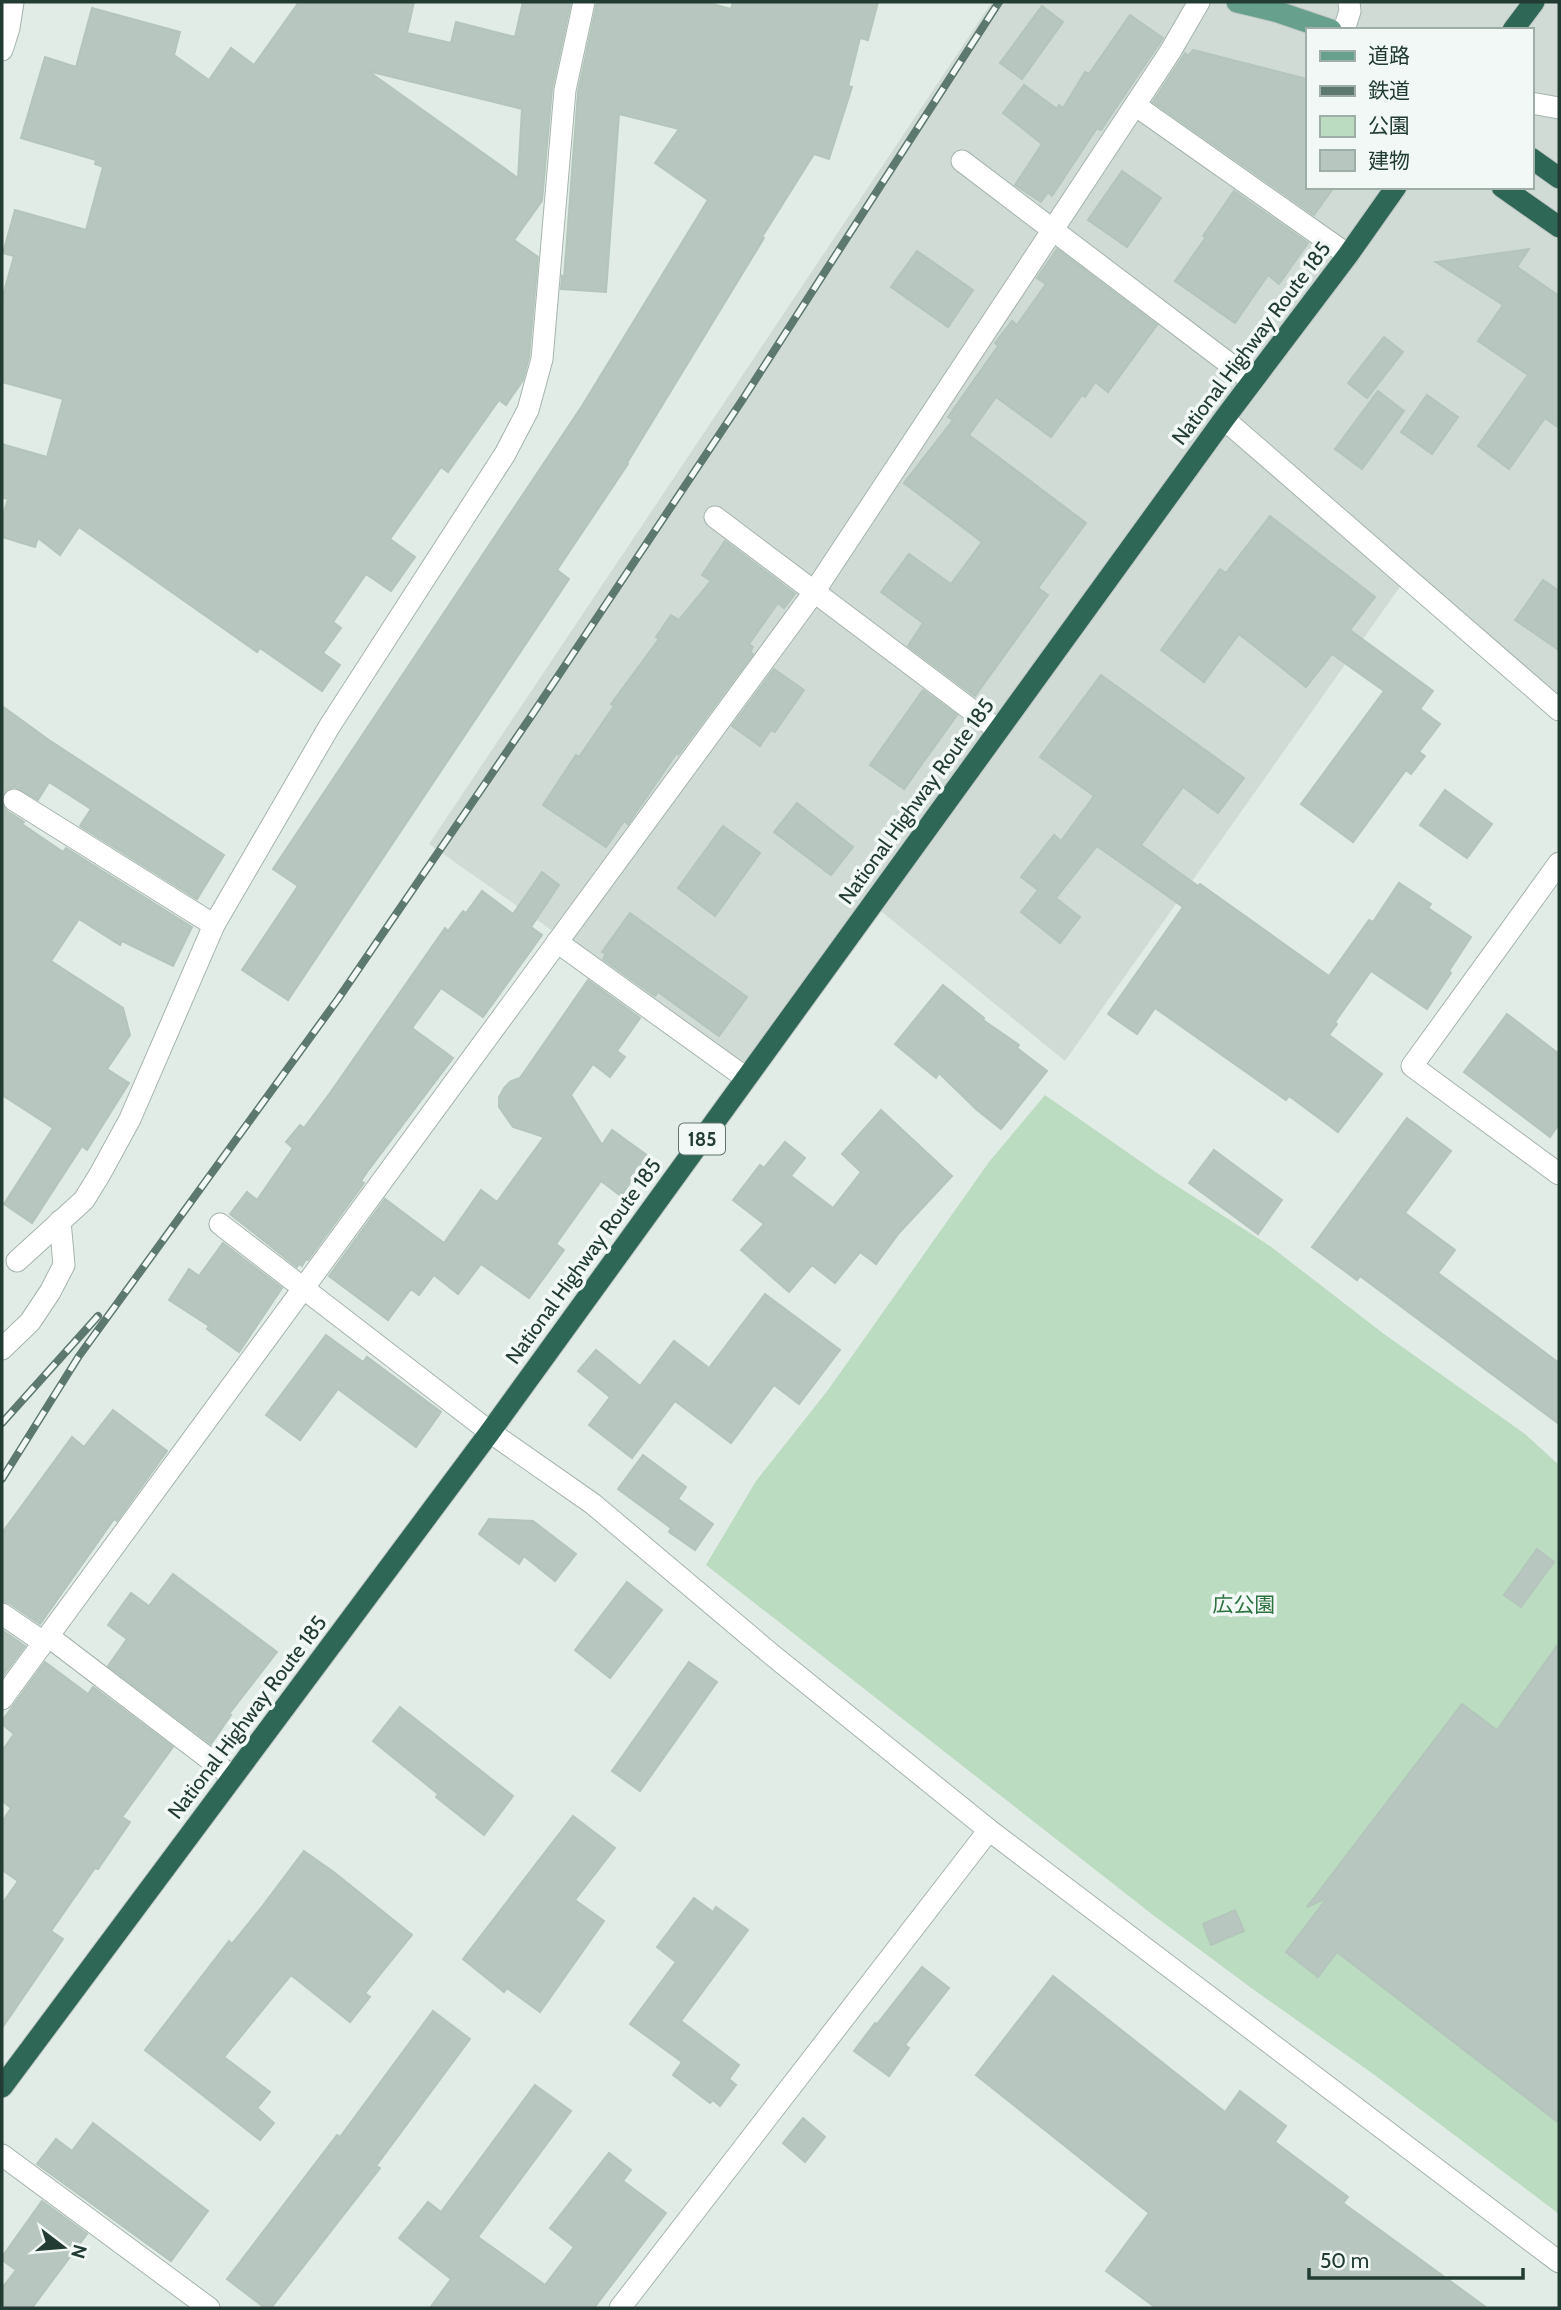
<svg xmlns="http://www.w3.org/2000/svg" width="1561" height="2310" viewBox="0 0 1561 2310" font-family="Cabin,'Noto Sans JP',sans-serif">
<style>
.built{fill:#d0dbd5;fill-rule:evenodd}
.green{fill:#bbdcc1}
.building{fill:#b7c6bf;stroke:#b4c5bc;stroke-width:2;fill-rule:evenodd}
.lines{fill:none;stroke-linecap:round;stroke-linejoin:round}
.minor-casing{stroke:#a5b4ad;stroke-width:23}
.major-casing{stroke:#c1c8c6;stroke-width:23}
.highway-casing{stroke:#c1c8c6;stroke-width:23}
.minor{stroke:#fff;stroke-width:21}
.major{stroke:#67a08c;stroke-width:21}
.highway{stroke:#2f6756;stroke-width:21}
.rail-casing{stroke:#5d786e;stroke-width:8}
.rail{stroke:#f2f8f5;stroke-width:5;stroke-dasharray:16;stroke-linecap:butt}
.labels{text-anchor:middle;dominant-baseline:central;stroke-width:7;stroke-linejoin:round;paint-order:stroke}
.shield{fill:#f2f8f5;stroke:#60746d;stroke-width:2}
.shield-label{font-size:19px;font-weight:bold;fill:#223c33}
.street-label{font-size:21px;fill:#223c33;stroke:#f2f8f5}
.park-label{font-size:21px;fill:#2d7241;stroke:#f2f8f5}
</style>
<rect width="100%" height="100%" fill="#e2ece6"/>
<path class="built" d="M992,2h567v699l-150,-127 -344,487 -194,-158 -123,165 -319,-224zM1307,30h224v157h-224z"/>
<path class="green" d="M1045,1095l115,80 110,71 114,88 141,100 34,31v749l-183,-138 -122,-86 -101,-75 -447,-350 50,-84 72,-91 161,-228z"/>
<g class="building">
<path d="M299,2h115l-7,31 44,10 5,-21 59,15 8,-35h48l-19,87 -10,112 -28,39 24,17 -9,100 -6,23 -17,25 -7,-5 -51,72 -7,-5 -51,72 25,18 -24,34 -25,-17 -33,48 8,6 -18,25 17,12 -18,26 -62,-43 -3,4 -178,-125 -19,28 -22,-17 -3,9 -33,-10v-19l6,-19 -6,-2v-53l45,13 16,-58 -61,-17v-83l12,-43 -11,-3 12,-43 71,20 17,-63 -8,-3 1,-4 -75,-22 24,-81 31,10 16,-59 88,24 -6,23 35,25 22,-32 23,17zM368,71l154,38 -4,69z"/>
<path d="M597,2h108l26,7 2,-7h145l-10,38 -8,-2 -12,48 4,1 -23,72 -15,-5 -52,83 2,1 -137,225 1,1 -71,106 12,9 -281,421 -46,-30 56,-84 -25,-17 309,-463 126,-206 -53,-37 24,-34 -60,-15 -13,178 -45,-3 1,-13 2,2 14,-186z"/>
<path d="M1042,6l21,16 -41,57 -22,-16z"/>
<path d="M1130,15l33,23 -62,92 -4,-2 -45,68 -4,-4 -7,10 -26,-17 27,-41 -39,-31 21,-28 33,24 2,-4 4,3 22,-36 4,2z"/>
<path d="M1193,50l114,29v108h27l-20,28 -161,-113 32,-49 3,3z"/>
<path d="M1122,171l39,27 -34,49 -39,-27z"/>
<path d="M1234,191l74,52 -29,41 -11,-9 -33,48 -60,-42 31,-44 -3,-1z"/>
<path d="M1057,249l100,76 -49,67 -13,-10 -10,15 -3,-2 -31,42 -55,-40 -27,38 117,88 -48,65 10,7 -73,101 -67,-50 15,-23 -42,-31 28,-38 42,30 31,-42 -78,-59 49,-63 -5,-3 50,-71 -3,-3 17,-22 5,4 29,-41 -9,-6z"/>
<path d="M1529,249l-12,18 42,29v132l-14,-10 -36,51 -31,-23 50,-71 -50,-34 25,-36 -67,-43z"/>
<path d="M917,251l56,39 -25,37 -57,-40z"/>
<path d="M1384,337l19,15 -36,46 -19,-15z"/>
<path d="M1378,391l26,20 -42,58 -27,-20z"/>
<path d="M1427,395l31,22 -26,37 -31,-22z"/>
<path d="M1270,516l105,81 -25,33 83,61 -13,18 20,15 -21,28 6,4 -14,18 -5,-4 -53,72 -52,-38 83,-113 -52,-37 -26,33 -67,-53 -35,48 -43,-32 59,-81 6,4z"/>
<path d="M725,541l70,53 -11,14 -6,-5 -29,41 4,3 -3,5 3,2 -75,101 -2,-1 -48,70 -4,-3 -18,26 -63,-42 33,-50 3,2 35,-51 -3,-2 48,-65 -3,-2 15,-22 8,5 32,-39 -9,-6z"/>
<path d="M1543,580l16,11v59l-44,-30z"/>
<path d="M774,669l30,21 -29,42 -4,-2 -11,16 -28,-20z"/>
<path d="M1101,675l143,103 -26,35 -35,-26 -42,58 57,41 2,-2 129,92 40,-56 4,2 26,-39 32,21 -3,4 43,29 -22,34 2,2 -24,36 -56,-38 -36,51 2,2 -8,11 53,39 -44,58 -49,-36 -3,4 -131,-92 -18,26 -29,-20 75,-107 -86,-61 -41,52 24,19 -20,26 -39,-31 17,-22 -17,-13 33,-42 7,6 33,-45 -54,-39z"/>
<path d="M923,690l34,25 -53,74 -34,-24z"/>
<path d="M2,706l47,34 175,115 -27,44 -117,-73 11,-17 -42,-27 -11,18 -23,-13 -8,2 -5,7z"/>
<path d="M1445,790l47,34 -25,34 -47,-33z"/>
<path d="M797,803l56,44 -22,28 -57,-43z"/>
<path d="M2,804l5,7 17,11 -2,2 41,28 3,-4 126,79 -19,39 -51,-25 -2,4 -41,-26 -28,42 72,47 7,27 -23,34 22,14 -42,67 -5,-4 -50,77 -28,-19 49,-76 -51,-33z"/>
<path d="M723,826l37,27 -45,63 -37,-28z"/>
<path d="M542,872l17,13 -28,42 11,8 -59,82 -42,-29 -29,40 41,30 -86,114 -6,9 3,2 -56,77 -2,-1 -4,7 -3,-2 -2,3 -67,-53 17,-22 10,8 36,-52 -7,-6 14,-17 4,3 26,-35 115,-165 3,3 15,-20 3,2 16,-22 31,23z"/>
<path d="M630,913l117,84 -28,39 -61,-44 -3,4 -52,-37 3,-5 -4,-2z"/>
<path d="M588,980l52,38 -23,33 8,6 -15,20 -17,-13 -22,31 31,50 10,-15 36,26 -27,40 -20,-15 -45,63 8,6 -35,48 -48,-34 -23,30 -24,-19 -15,20 -8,-6 -23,31 -59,-44 56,-77 59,44 37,-53 16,12 47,-65 -31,-10 -14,-20v-10l5,-9 7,-7 9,-3z"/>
<path d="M943,985l41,33 -1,2 36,25 -2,3 30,23 -46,58 -24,-19 -38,-37 -3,5 -41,-34z"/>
<path d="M1507,1014l52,40v70l-9,13 -86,-65z"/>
<path d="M881,1110l71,66 -53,57 -23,31 -16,-12 -25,31 -23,-18 -23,27 -48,-42 23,-26 -31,-24 27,-35 4,3 21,-26 20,16 -14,18 42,32 28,-36 -19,-18z"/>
<path d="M1407,1118l44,33 -46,62 50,37 -17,23 121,90v61l-199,-148 -3,4 -45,-33z"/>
<path d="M1214,1150l68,50 -24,34 -69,-51z"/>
<path d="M223,1243l59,45 -43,64 -32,-23 2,-3 -40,-26 20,-31 10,7z"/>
<path d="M765,1294l75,56 -41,54 -25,-19 -43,58 -56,-42 -43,57 -43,-33 21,-28 -32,-26 18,-21 44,36 34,-45 35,27z"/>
<path d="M326,1335l37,27 4,-5 74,55 -25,35 -78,-58 -38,51 -34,-25z"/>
<path d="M113,1410l54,41 -50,70 -3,-2 -74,105 -31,-21 -7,-2v-68l70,-96 12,10z"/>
<path d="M643,1455l43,32 -8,12 35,25 -18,26 -26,-18 2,-4 -53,-39z"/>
<path d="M489,1519l44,2 43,33 -21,27 -31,-25 -5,8 -40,-30z"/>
<path d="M1537,1549l17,13 -33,45 -17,-12z"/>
<path d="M173,1574l104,78 -48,62 2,1 -20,29 -103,-78 19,-27 -19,-14 23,-32 18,13z"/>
<path d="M627,1582l35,28 -52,68 -35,-28z"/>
<path d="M2,1630l23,16 -23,31z"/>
<path d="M1559,1643v480l-222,-171 -19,25 -32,-25 41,-54 -20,9 155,-203 35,26z"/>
<path d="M45,1662l43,32 5,-7 80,60 -51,70 8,5 -32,47 -3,-1 -44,63 12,8 -61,89v-124l16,-23 -16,-11v-48l9,-14 -9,-7v-50l12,-17 -12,-10v-3z"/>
<path d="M689,1662l28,20 -77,109 -28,-20z"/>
<path d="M400,1707l113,89 -29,39 -48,-38 2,-3 -65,-53z"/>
<path d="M573,1816l42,32 -40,52 29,21 -64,91 -33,-24 -3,4 -41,-33z"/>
<path d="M304,1851l31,22 77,62 -47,58 5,4 -20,25 -59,-47 -67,82 46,35 -13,16 17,15 -14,17 -115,-90 84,-109 3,3 29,-36z"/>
<path d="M694,1898l19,14 3,-5 32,23 -67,91 58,44 -10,14 7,6 -16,21 -7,-6 -3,3 -37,-28 9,-13 -52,-38 46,-62 -19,-15z"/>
<path d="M1235,1910l9,21 -33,14 -8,-21z"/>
<path d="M922,1967l27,21 -44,57 4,3 -20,28 -35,-25 21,-28 2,1z"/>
<path d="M1053,1976l172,136 15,-21 46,35 -11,16 73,55 -5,6 144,105h-331l-50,-37 43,-58 -173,-138z"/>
<path d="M433,2011l37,28 -94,127 4,2 -109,140h-6l-38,-29 110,-144 3,2z"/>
<path d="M535,2085l36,26 -93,126 67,48 29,-38 -24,-19 59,-75 22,17 -8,11 43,32 -72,95h-164l21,-29 -52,-41 29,-36 13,10z"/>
<path d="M803,2118l22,19 -20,25 -22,-19z"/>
<path d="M93,2123l115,88 -37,50 -134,-97 19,-25 16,12z"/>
<path d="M42,2201l45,33 -55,74h-30v-20l14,-18 -14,-10v-3z"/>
</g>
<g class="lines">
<g class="minor-casing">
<g id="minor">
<path d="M1344,30l6,-19 -1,-9"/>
<path d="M2,50l7,-22 4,-26"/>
<path d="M1531,103l28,5"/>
<path d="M1135,105l213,150"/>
<path d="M962,161l290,220"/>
<path d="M1224,419l335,291"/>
<path d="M715,517l283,213"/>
<path d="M14,800l200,125"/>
<path d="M1559,863l-147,203 147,108"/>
<path d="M557,942l189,136"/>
<path d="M220,1224l270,208 103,72 178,150 218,176 570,432"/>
<path d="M17,1261l67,-61 16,-26 30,-55 84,-194 115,-198 176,-273 23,-44 14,-51 23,-269 19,-88"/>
<path d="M2,1349l28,-27 20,-30 14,-27 -4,-44"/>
<path d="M2,1614l41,28"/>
<path d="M48,1636l185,141"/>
<path d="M2,1699l810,-1104 358,-543 29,-50"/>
<path d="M2,2155l207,153"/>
<path d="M620,2308l369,-478"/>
</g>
</g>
<g class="major-casing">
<path id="major" d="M1237,2l41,10 53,18"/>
</g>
<g class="highway-casing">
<g id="highway">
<path d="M1513,30l21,-28"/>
<path d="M1531,158l28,20"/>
<path d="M1502,187l57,40"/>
<path d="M2,2087l488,-655 734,-1013 124,-164 48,-68"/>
</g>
</g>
<use href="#minor" class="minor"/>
<use href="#major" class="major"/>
<use href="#highway" class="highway"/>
<g class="rail-casing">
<g id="rail">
<path d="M2,1423l96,-107"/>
<path d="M2,1479l77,-123 259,-357 196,-287 207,-310 258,-400"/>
</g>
</g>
<use href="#rail" class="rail"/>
</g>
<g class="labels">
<rect class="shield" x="679" y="1123.5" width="46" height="31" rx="5"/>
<g class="shield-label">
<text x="702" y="1139">185</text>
</g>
<g class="street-label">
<text transform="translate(1251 343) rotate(-53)">National Highway Route 185</text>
<text transform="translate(916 801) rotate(-54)">National Highway Route 185</text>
<text transform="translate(583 1261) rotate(-54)">National Highway Route 185</text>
<text transform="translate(247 1717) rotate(-53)">National Highway Route 185</text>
</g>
<g class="park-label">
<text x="1244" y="1604">広公園</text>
</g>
</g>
<rect width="1561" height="2310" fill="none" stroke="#223c33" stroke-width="7"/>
<rect x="1306" y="28" width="228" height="161" fill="#f2f8f5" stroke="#9fada7" stroke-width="2"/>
<rect x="1320" y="51" width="35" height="10" fill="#67a08c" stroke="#9fada7" stroke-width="2"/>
<text x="1368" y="63" font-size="21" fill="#223c33">道路</text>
<rect x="1320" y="86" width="35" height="10" fill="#5d786e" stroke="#9fada7" stroke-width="2"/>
<text x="1368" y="98" font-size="21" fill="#223c33">鉄道</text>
<rect x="1320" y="116" width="35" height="21" fill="#bbdcc1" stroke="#9fada7" stroke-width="2"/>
<text x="1368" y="133" font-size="21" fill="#223c33">公園</text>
<rect x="1320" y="150" width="35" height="21" fill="#b7c6bf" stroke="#9fada7" stroke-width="2"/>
<text x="1368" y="168" font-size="21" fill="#223c33">建物</text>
<g transform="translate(63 2247) rotate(106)" stroke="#f2f8f5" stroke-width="5" paint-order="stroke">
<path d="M0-5L12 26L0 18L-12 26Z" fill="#223c33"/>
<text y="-10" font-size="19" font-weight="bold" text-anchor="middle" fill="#223c33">N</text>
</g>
<path d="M1309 2268v10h214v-10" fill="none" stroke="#223c33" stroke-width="3.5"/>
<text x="1320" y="2268" font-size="21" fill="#223c33" stroke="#f2f8f5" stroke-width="5" paint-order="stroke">50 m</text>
</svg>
